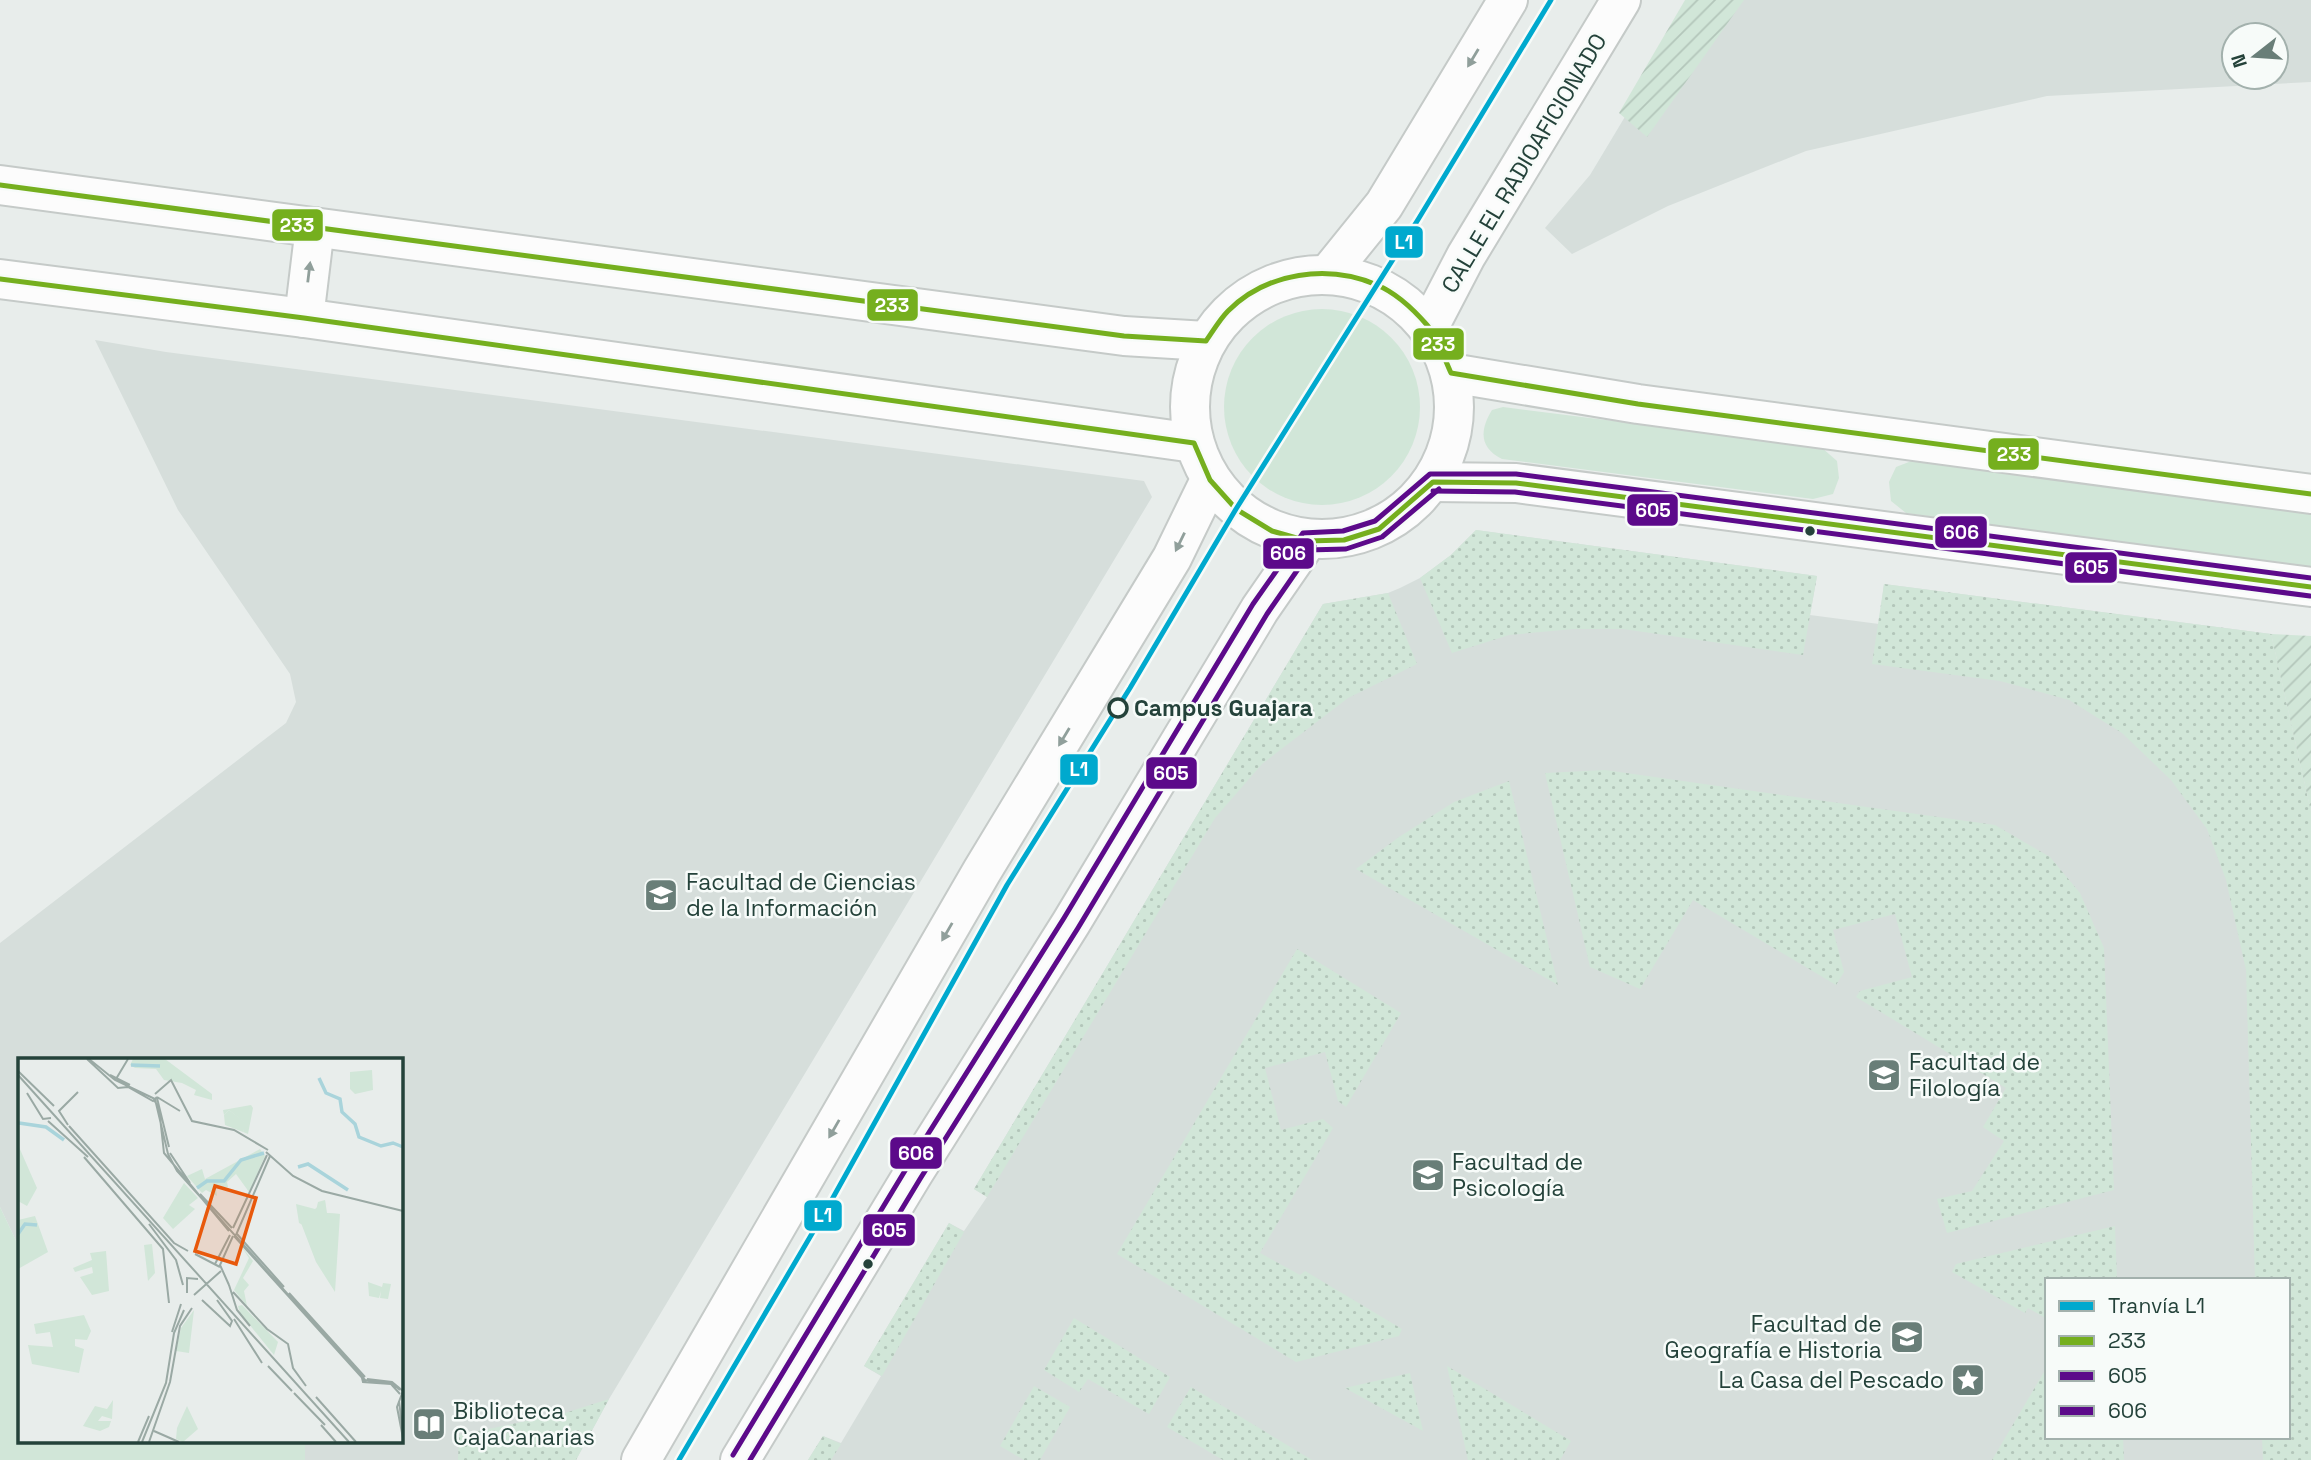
<svg xmlns="http://www.w3.org/2000/svg" width="2311" height="1460" viewBox="0 0 2311 1460" font-family="'Space Grotesk',sans-serif">
<style>
.built{fill:#d6dedb;fill-rule:evenodd}
.grass{fill:#d1e6d8}
.park{fill:url(#park-dots)}
.garden{fill:url(#garden-furrows)}
.lines{fill:none;stroke-linecap:round;stroke-linejoin:round}
.minor-casing{stroke:#c5cac8;stroke-width:42}
.minor{stroke:#fcfcfc;stroke-width:38}
.bus-1-casing{stroke:#f7fbf9;stroke-width:10}
.bus-2-casing{stroke:#f7fbf9;stroke-width:10}
.bus-3-casing{stroke:#f7fbf9;stroke-width:10}
.bus-1{stroke:#75af1e;stroke-width:5}
.bus-2{stroke:#5c0a8a;stroke-width:5}
.bus-3{stroke:#5c0a8a;stroke-width:5}
.tram-1-casing{stroke:#f7fbf9;stroke-width:10}
.tram-1{stroke:#00a9ce;stroke-width:5}
.oneway{fill:#909f9b}
.bus-dot{fill:#24423a;stroke:#f7fbf9;stroke-width:2.5}
.stop-dot{fill:#f7fbf9;stroke:#24423a;stroke-width:3.5}
.labels{text-anchor:middle;dominant-baseline:central;stroke-width:5;stroke-linejoin:round;paint-order:stroke}
.street-label{font-size:23px;fill:#24423a;stroke:#f7fbf9}
.stop-label{font-size:23px;font-weight:bold;fill:#24423a;stroke:#f7fbf9;text-anchor:start}
.poi-label{font-size:23px;fill:#24423a;stroke:#f7fbf9;text-anchor:start}
.inset-river{fill:none;stroke:#a9d4db;stroke-width:3.5}
.inset-road{fill:none;stroke:#9aa9a4;stroke-width:2}
.view{fill:#e8590c;fill-opacity:0.15;stroke:#e8590c;stroke-width:3.5}
.inset-edge{fill:none;stroke:#24423a;stroke-width:3.5}
.line-badge{stroke:#f7fbf9;stroke-width:2.5}
.badge-label{font-size:19px;text-anchor:middle;font-weight:bold;fill:#fff}
</style>
<defs>
<pattern id="park-dots" width="8" height="8" patternUnits="userSpaceOnUse" patternTransform="scale(1.75)"><rect width="8" height="8" fill="#d1e6d8"/><path d="M2 2h.1M6 6h.1" fill="none" stroke="#b3c6ba" stroke-width="1.8" stroke-linecap="round"/></pattern>
<pattern id="garden-furrows" width="10" height="10" patternUnits="userSpaceOnUse" patternTransform="scale(1.75)"><rect width="10" height="10" fill="#d1e6d8"/><path d="M-1 1l2-2M0 10L10 0M9 11l2-2" fill="none" stroke="#b3c6ba"/></pattern>
</defs>
<rect width="100%" height="100%" fill="#e8edeb"/>
<g class="built">
<path d="M1695,0h616v82l-264,14 -241,55 -138,55 -96,48 -27,-26 45,-53zM2234,35h42v42h-42z"/>
<path d="M95,340l71,12 978,129 8,16 -543,902 -33,61h-271v-19h96v-382h-382v188l-19,-40v-264l286,-220 10,-21 -6,-28 -112,-164z"/>
<path d="M1476,530l341,46 -7,39 69,9 5,-40 387,50 40,178v648h-1503l15,-24 18,7 40,-67 -17,-10 85,-143 15,8 23,-34 -13,-8 349,-585 65,-11 12,-5 20,-10 31,-23zM2047,1280h241v157h-241z"/>
</g>
<g class="grass">
<circle cx="1322" cy="407" r="98"/>
<path d="M1503,407l318,40 16,14 2,17 -6,16 -20,5 -311,-40c-22,-11 -23,-28 -10,-49z"/>
<path d="M1914,460l397,54v55l-405,-56 -15,-12 -2,-19 7,-15z"/>
<path d="M0,1207l19,40v194h286v19h-305z"/>
</g>
<g class="park">
<path d="M1476,530l341,46 -14,79 -180,-26h-49l-65,6 -57,18 -32,-75 31,-23z"/>
<path d="M1884,584l387,50 40,178v648h-48l-1,-23h26v-157h-33l-9,-310 -20,-90 -19,-51 -36,-49 -49,-47 -53,-33 -69,-19 -128,-17z"/>
<path d="M1388,593l29,71 -69,34 -86,66 -47,54 -228,379 -13,-8 349,-585z"/>
<path d="M1605,770l390,55 55,32 30,36 24,55 10,242 -167,43 -10,-34 35,-8 32,-50 -21,-14 23,-39 -150,-91 4,-6 52,-14 -17,-63 -62,16 11,42 -8,13 -143,-85 -53,89 -50,-22 -45,-194z"/>
<path d="M1509,781l49,204 -202,-116 43,-32 55,-35z"/>
<path d="M1297,949l104,64 -55,94 -8,-6 -13,-49 -60,16 16,62 42,-11 10,9 -73,125 40,22 5,-4 97,58 -3,7 -103,26 -179,-108z"/>
<path d="M949,1223l15,9 -82,144 -18,-10z"/>
<path d="M2115,1226l2,54h-70v39l-19,-11 -3,5 -73,-41 4,-8z"/>
<path d="M1074,1318l96,59 -21,37 -61,-35 -9,13 -35,-22z"/>
<path d="M1447,1366l124,75 -11,19h-92z"/>
<path d="M2047,1367v70h76l1,23h-132z"/>
<path d="M1410,1373l13,58 -78,-43z"/>
<path d="M1034,1386l36,21 -30,53h-16l-24,-14z"/>
<path d="M1191,1387l121,73h-89l-56,-33z"/>
<path d="M609,1399l-33,61h-118l1,-25 106,-22z"/>
<path d="M823,1436l18,8 -10,16h-23z"/>
</g>
<g class="garden">
<path d="M1685,0h59l-97,137 -28,-24z"/>
<path d="M2271,634l40,2v176z"/>
</g>
<g class="lines">
<g class="minor-casing">
<g id="minor">
<path d="M0,185l1124,151 82,5"/>
<path d="M1329,273l55,-68 124,-205"/>
<circle cx="1322" cy="407" r="132"/>
<path d="M0,279l304,39 890,125"/>
<path d="M304,318l11,-91"/>
<path d="M1429,327l37,-71 155,-256"/>
<path d="M1451,373l187,31 673,90"/>
<path d="M1433,482l83,1 795,104"/>
<path d="M641,1460l341,-589 190,-313 38,-78"/>
<path d="M740,1460l173,-286 158,-251 189,-314 47,-68"/>
</g>
</g>
<use href="#minor" class="minor"/>
<g class="bus-1-casing">
<g id="bus-1">
<path d="M0,185l1124,151 82,5c7,-10 14,-22 22,-30 39,-39 100,-47 149,-26 19,8 37,25 50,40 11,13 17,33 24,48l187,31 673,90"/>
<path d="M0,279l304,39 890,125 16,37 26,29 36,22 35,10 37,-1 35,-11 54,-47 83,1 795,104"/>
</g>
</g>
<g class="bus-2-casing">
<g id="bus-2">
<path d="M1433,491l82,1 795,104"/>
<path d="M1307,550l39,-1 36,-12 57,-48"/>
<path d="M750,1460l170,-281 158,-251 189,-314 47,-68"/>
</g>
</g>
<g class="bus-3-casing">
<path id="bus-3" d="M733,1455l173,-286 158,-251 189,-314 50,-71 40,-2 32,-10 55,-47h86l795,104"/>
</g>
<use href="#bus-1" class="bus-1"/>
<use href="#bus-2" class="bus-2"/>
<use href="#bus-3" class="bus-3"/>
<g class="tram-1-casing">
<path id="tram-1" d="M679,1460l151,-257 177,-318 123,-197 106,-179 183,-291 132,-218"/>
</g>
<use href="#tram-1" class="tram-1"/>
</g>
<defs><path id="oneway-solid" d="M-6-.8H1V-3.2L6.5 0L1 3.2V.8H-6Z" transform="scale(1.75)"/></defs>
<g class="oneway">
<use href="#oneway-solid" transform="translate(1473 58) rotate(121)"/>
<use href="#oneway-solid" transform="translate(309 272) rotate(-83)"/>
<use href="#oneway-solid" transform="translate(1180 542) rotate(116)"/>
<use href="#oneway-solid" transform="translate(1064 737) rotate(121)"/>
<use href="#oneway-solid" transform="translate(947 932) rotate(120)"/>
<use href="#oneway-solid" transform="translate(834 1129) rotate(120)"/>
</g>
<defs>
<g id="university-square" transform="scale(1.75)"><rect x="-9" y="-9" width="18" height="18" rx="4" fill="#697e78" stroke="#f7fbf9"/><path d="M0-5L7-2L0 1L-7-2ZM-4 1L0 2.5L4 1V4Q0 6-4 4Z" fill="#fff"/></g>
<g id="sight-square" transform="scale(1.75)"><rect x="-9" y="-9" width="18" height="18" rx="4" fill="#697e78" stroke="#f7fbf9"/><path d="M0-6L1.8-2.2L6-1.7L2.9 1.2L3.7 5.4L0 3.3L-3.7 5.4L-2.9 1.2L-6-1.7L-1.8-2.2Z" fill="#fff"/></g>
<g id="library-square" transform="scale(1.75)"><rect x="-9" y="-9" width="18" height="18" rx="4" fill="#697e78" stroke="#f7fbf9"/><path d="M-6-4Q-3-5.5-.7-3.5V5Q-3 3-6 4ZM6-4Q3-5.5 .7-3.5V5Q3 3 6 4Z" fill="#fff"/></g>
</defs>
<g fill-rule="evenodd">
<use href="#university-square" x="661" y="895"/>
<use href="#university-square" x="1884" y="1075"/>
<use href="#university-square" x="1428" y="1175"/>
<use href="#university-square" x="1907" y="1337"/>
<use href="#sight-square" x="1968" y="1380"/>
<use href="#library-square" x="429" y="1424"/>
</g>
<g class="bus-dot">
<circle cx="1810" cy="531" r="6"/>
<circle cx="868" cy="1264" r="6"/>
</g>
<circle class="stop-dot" cx="1118" cy="708" r="9"/>
<g class="labels">
<g class="street-label">
<text transform="translate(1524 163) rotate(-59)">CALLE EL RADIOAFICIONADO</text>
</g>
<g class="stop-label">
<text x="1134" y="708">Campus Guajara</text>
</g>
<g class="poi-label">
<text x="686" y="882">Facultad de Ciencias<tspan x="686" dy="26">de la Información</tspan></text>
<text x="1909" y="1062">Facultad de<tspan x="1909" dy="26">Filología</tspan></text>
<text x="1452" y="1162">Facultad de<tspan x="1452" dy="26">Psicología</tspan></text>
<text x="1882" y="1324" text-anchor="end">Facultad de<tspan x="1882" dy="26">Geografía e Historia</tspan></text>
<text x="1944" y="1380" text-anchor="end">La Casa del Pescado</text>
<text x="453" y="1411">Biblioteca<tspan x="453" dy="26">CajaCanarias</tspan></text>
</g>
</g>
<g transform="translate(18 1058)">
<rect width="385" height="385" fill="#e8edeb"/>
<path d="M115,1h32l47,35v6l-18,-5 2,-5 -14,-7 -18,-3 -8,-11 -21,-1 -5,-3zM354,12l1,20 -18,4 -5,-5v-17zM233,47l2,3 -5,26 -5,-2 2,-9 -16,-13 -5,5 -1,-5zM0,74l1,15 18,41 -10,18 -9,-5zM242,91l5,7 -16,36 -13,-18 -9,8 1,5 -12,2 1,7 -11,-6 -4,3 -15,-17 15,-7 3,10zM17,158l13,36 -30,17v-49zM88,193l3,40 -17,4 -12,-18 13,-4 -1,-6 -17,5 -2,-4 19,-8 -2,-7zM350,224l14,5 1,-4 8,1 -3,15 -8,-1 1,-7 -2,7 -10,-2zM66,257l7,16 -4,9 -12,-1v7l9,3 -5,24 -47,-9 -4,-19 25,2 -3,-15 -14,2 -2,-10zM95,342l-1,19 -10,-3 -4,5h13l-2,6 -9,4 -17,-5 12,-20 12,3z" fill="#d1e6d8"/>
<path d="M242,93l4,5 -26,7 -1,10h-6l-6,11 -23,1 6,-6 14,1 18,-20z" fill="#d1e6d8"/>
<path d="M166,125l14,15 -9,7 6,4 -22,20 -10,-11zM307,142l2,13 13,1 -5,78 -19,-30 -15,-39 14,-8 3,-13zM134,186l3,29 -7,8 -4,-36zM176,252l-5,43 -13,-2 5,-23zM169,348l11,23 -15,13 -7,-3 1,-11z" fill="#d1e6d8"/>
<path d="M211,52l17,13 -3,9 -18,-7 -1,-10zM307,143l1,12 14,1 -10,3v11l-8,-10 -9,12 -14,-7 -3,-19 19,5zM221,185l14,18 -10,17 6,7 -5,6 3,15 -13,-16 15,-32zM224,247l36,37 -4,13 -34,-42 -2,-7z" fill="#d1e6d8"/>
<path class="inset-river" d="M113,7l29,1M301,20l7,15 14,6 2,13 13,12 4,13 22,9 12,-3 10,4M1,65l27,4 18,13M280,109l10,-3 40,26M179,130l10,-7h17l17,-21 23,-7M0,176l7,-10 12,1"/>
<path class="inset-road" d="M69,1l31,29 10,-1 25,14 4,-4M71,1l26,21 40,19 13,55 9,17 188,209 27,3 8,7M0,13l36,35M0,17l331,367M92,17l20,10M98,21l12,-20M9,35l16,26 8,-1M137,36l16,-14 21,41 42,9 34,20M139,39l23,14M139,40l12,49M136,42l5,8 5,45 65,78M30,63l40,36M50,67l-9,-14 19,-19M51,68l105,117 14,8M248,94l27,24 29,15 81,20M152,95l20,30M66,99l79,92 6,54M182,136l32,34M131,166l27,36 7,25M215,170l34,-73M219,176l47,53M218,177l34,-79M216,178l132,146M177,196l25,13M197,206l15,-29M211,227l-9,-20 13,-29M211,227l8,25 13,16M215,234l34,37 21,15 5,24 13,18M169,235v-15l11,1M271,235l76,84M176,237l27,-24M184,242l28,26 2,-5 -15,-21M216,261l28,44M154,274l9,-28M250,308l24,25M344,320l1,4 28,2 9,10M349,321l25,3 11,9M385,333l-6,16 6,31M276,335l31,32M298,339l40,45M381,343l4,32M303,367l15,17M136,373l25,11M120,384l11,-26M124,384l24,-59 8,-50 10,-23M131,384l21,-60 10,-56 12,-18"/>
<path class="view" d="M197,128l41,12 -20,66 -41,-13z"/>
<rect width="385" height="385" class="inset-edge"/>
</g>
<g class="line-badge">
<rect x="271" y="208" width="53" height="34" rx="7" fill="#75af1e"/>
<rect x="1384" y="225" width="40" height="34" rx="7" fill="#00a9ce"/>
<rect x="866" y="288" width="53" height="34" rx="7" fill="#75af1e"/>
<rect x="1412" y="327" width="53" height="34" rx="7" fill="#75af1e"/>
<rect x="1987" y="437" width="53" height="34" rx="7" fill="#75af1e"/>
<rect x="1626" y="493" width="53" height="34" rx="7" fill="#5c0a8a"/>
<rect x="1934" y="515" width="54" height="34" rx="7" fill="#5c0a8a"/>
<rect x="1262" y="537" width="53" height="33" rx="7" fill="#5c0a8a"/>
<rect x="2064" y="551" width="54" height="33" rx="7" fill="#5c0a8a"/>
<rect x="1059" y="753" width="40" height="33" rx="7" fill="#00a9ce"/>
<rect x="1145" y="756" width="53" height="34" rx="7" fill="#5c0a8a"/>
<rect x="889" y="1136" width="54" height="34" rx="7" fill="#5c0a8a"/>
<rect x="803" y="1199" width="40" height="33" rx="7" fill="#00a9ce"/>
<rect x="862" y="1213" width="54" height="34" rx="7" fill="#5c0a8a"/>
</g>
<g class="badge-label">
<text x="297" y="232">233</text>
<text x="1404" y="249">L1</text>
<text x="892" y="312">233</text>
<text x="1438" y="351">233</text>
<text x="2014" y="461">233</text>
<text x="1653" y="517">605</text>
<text x="1961" y="539">606</text>
<text x="1288" y="560">606</text>
<text x="2091" y="574">605</text>
<text x="1079" y="776">L1</text>
<text x="1171" y="780">605</text>
<text x="916" y="1160">606</text>
<text x="823" y="1222">L1</text>
<text x="889" y="1237">605</text>
</g>
<rect x="2045" y="1278" width="245" height="161" fill="#f7fbf9" stroke="#a3b1ad" stroke-width="2"/>
<rect x="2059" y="1301" width="35" height="10" fill="#00a9ce" stroke="#a3b1ad" stroke-width="2"/>
<text x="2108" y="1313" font-size="21" fill="#24423a">Tranvía L1</text>
<rect x="2059" y="1336" width="35" height="10" fill="#75af1e" stroke="#a3b1ad" stroke-width="2"/>
<text x="2108" y="1348" font-size="21" fill="#24423a">233</text>
<rect x="2059" y="1371" width="35" height="10" fill="#5c0a8a" stroke="#a3b1ad" stroke-width="2"/>
<text x="2108" y="1383" font-size="21" fill="#24423a">605</text>
<rect x="2059" y="1406" width="35" height="10" fill="#5c0a8a" stroke="#a3b1ad" stroke-width="2"/>
<text x="2108" y="1418" font-size="21" fill="#24423a">606</text>
<g transform="translate(2255 56) rotate(253)"><circle r="33" fill="#f7fbf9" stroke="#a3b1ad" stroke-width="2"/>
<path d="M0-5L12 26L0 18L-12 26Z" fill="#697e78"/>
<text y="-10" font-size="19" font-weight="bold" text-anchor="middle" fill="#24423a">N</text>
</g>
</svg>
